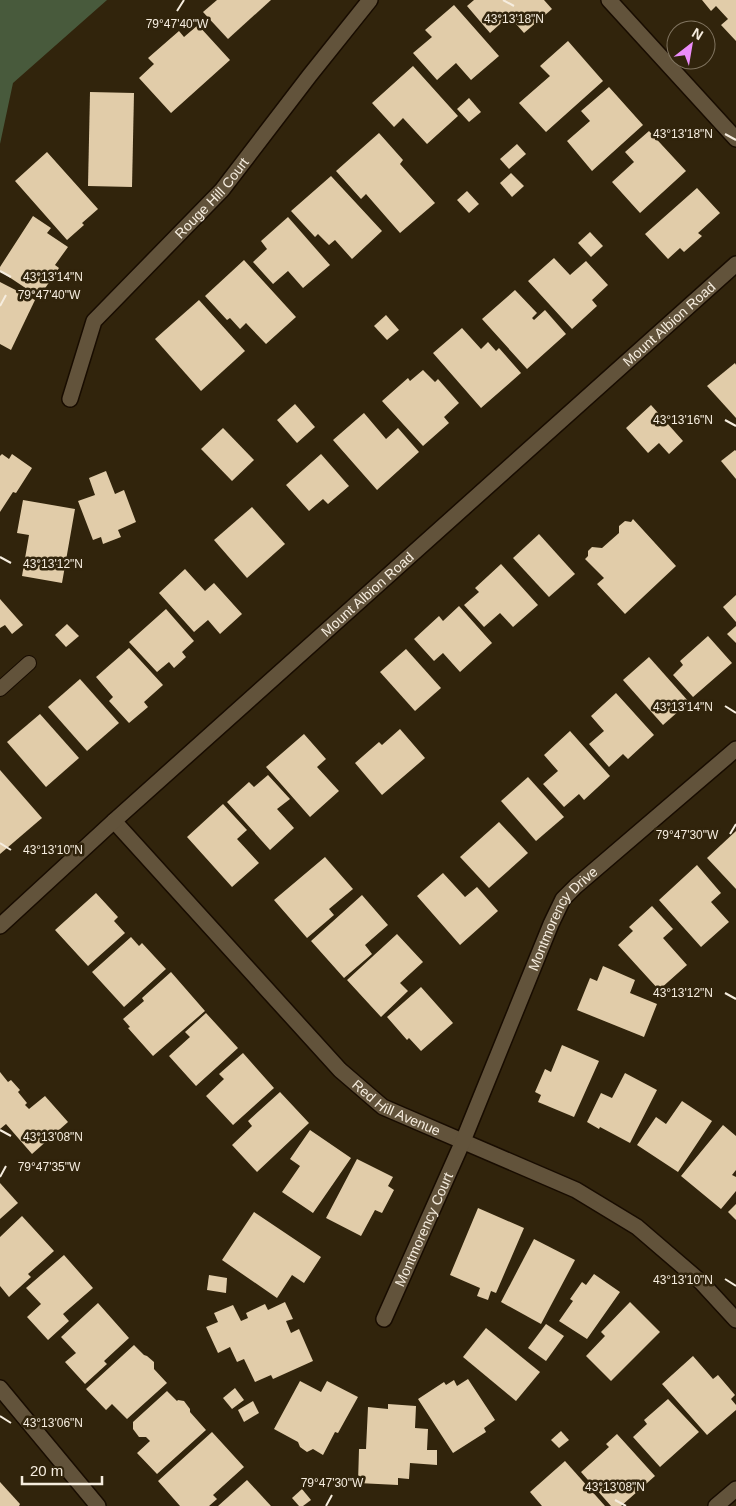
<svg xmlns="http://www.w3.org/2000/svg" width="736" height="1506" viewBox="0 0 736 1506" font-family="Arial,sans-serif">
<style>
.forest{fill:#485a3c}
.building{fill:#e1cca9}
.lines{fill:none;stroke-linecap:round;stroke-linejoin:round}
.service-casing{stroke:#180c00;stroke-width:16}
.minor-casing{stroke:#180c00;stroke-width:18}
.tertiary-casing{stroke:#180c00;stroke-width:18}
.service{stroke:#62533b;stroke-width:14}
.minor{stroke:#62533b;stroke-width:15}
.tertiary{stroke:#62533b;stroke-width:15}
.ticks{fill:none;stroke:#f6eddf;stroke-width:2}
.labels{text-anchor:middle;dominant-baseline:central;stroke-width:5;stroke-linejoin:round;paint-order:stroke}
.street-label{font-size:14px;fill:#f6eddf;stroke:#31240c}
.ticks-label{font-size:12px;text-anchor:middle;fill:#f6eddf;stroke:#31240c;stroke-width:5;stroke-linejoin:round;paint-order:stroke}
</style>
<rect width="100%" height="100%" fill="#31240c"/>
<path class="forest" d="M0,0h107l-94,83 -13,61z"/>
<g class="building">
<path d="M217,0h54l-43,39 -25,-27z"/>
<path d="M474,0h70l8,9 -28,24 -15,-17 -19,17 -23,-27z"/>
<path d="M702,0h34v41l-15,-16 7,-6 -12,-13 -5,5z"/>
<path d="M454,5l45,51 -28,24 -15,-17 -19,17 -24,-27 19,-16 -7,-7z"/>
<path d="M198,25l32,35 -59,53 -32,-35 15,-14 -6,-6 31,-27 5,6z"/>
<path d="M568,41l35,40 -57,51 -27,-29 31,-27 -10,-10z"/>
<path d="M413,66l45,50 -31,28 -24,-26 -9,9 -22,-24z"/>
<path d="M609,87l34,38 -51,46 -25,-30 23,-20 -9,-10z"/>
<path d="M90,92l44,1 -2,94 -44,-1z"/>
<path d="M469,98l12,14 -12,10 -12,-13z"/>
<path d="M649,131l37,40 -46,42 -28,-31 22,-20 -9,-10z"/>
<path d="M379,133l24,27 -3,4 35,39 -35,30 -34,-39 -5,5 -25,-28z"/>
<path d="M517,144l9,10 -17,15 -9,-10z"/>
<path d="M47,152l51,57 -16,14 2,2 -17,15 -52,-59z"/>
<path d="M511,173l13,13 -12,11 -12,-14z"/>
<path d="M331,176l51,55 -30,28 -17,-19 -6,5 -11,-11 -3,3 -24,-26z"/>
<path d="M697,188l23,25 -22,20 4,3 -18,16 -4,-4 -12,11 -23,-25z"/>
<path d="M467,191l12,13 -10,9 -12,-13z"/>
<path d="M33,216l18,12 -4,5 21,14 -13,18 4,3 -20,29 -39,-26v-4z"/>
<path d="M288,217l42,48 -27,23 -15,-17 -15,13 -20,-22 14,-13 -6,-8z"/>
<path d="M590,232l13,14 -12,11 -13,-14z"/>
<path d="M554,258l16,17 16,-14 22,24 -16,15 5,6 -25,23 -44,-48z"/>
<path d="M244,260l52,57 -30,27 -20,-21 -6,6 -10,-11 -3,2 -22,-24z"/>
<path d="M0,282l35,18 -24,50 -11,-6z"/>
<path d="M515,290l22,23 -5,5 2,2 11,-10 21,24 -39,35 -45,-50z"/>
<path d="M199,300l46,51 -44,40 -46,-52z"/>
<path d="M386,315l13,15 -12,10 -13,-14z"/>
<path d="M462,328l19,21 7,-7 8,9 3,-3 22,25 -40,35 -48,-55z"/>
<path d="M735,363l1,2v53l-29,-32z"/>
<path d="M423,370l12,12 3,-3 21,24 -15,14 5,6 -26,23 -41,-45 26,-23 2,3z"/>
<path d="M295,404l20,23 -18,16 -20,-23z"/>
<path d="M651,405l32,36 -14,13 -10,-11 -11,10 -22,-25z"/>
<path d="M364,413l22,26 12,-11 21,24 -42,38 -44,-50z"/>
<path d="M223,428l31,32 -22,21 -31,-32z"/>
<path d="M735,450l1,1v28l-15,-18z"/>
<path d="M2,454l7,5 3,-5 20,14 -16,25 -3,-1 -13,20v-56z"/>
<path d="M321,454l28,32 -21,18 -5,-5 -14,12 -23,-26z"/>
<path d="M106,471l9,23 9,-4 12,32 -18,8 3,7 -18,7 -2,-7 -8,3 -15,-39 17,-6 -6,-17z"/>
<path d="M23,500l52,9 -13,74 -40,-7 7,-41 -12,-2z"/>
<path d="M252,507l33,37 -38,34 -33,-38z"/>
<path d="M633,519l43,47 -51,48 -28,-30 7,-6 -19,-19 3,-3v-5l4,-4 10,1 17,-15v-7l6,-5 6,1z"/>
<path d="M539,534l36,40 -26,23 -36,-39z"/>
<path d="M501,564l37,41 -25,22 -13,-14 -16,14 -20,-22 15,-13 -4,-4z"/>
<path d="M185,569l20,22 9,-8 28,31 -22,20 -12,-14 -14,12 -35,-39z"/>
<path d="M736,595v27l-13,-15z"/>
<path d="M0,599l23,26 -11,9 -7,-9 -5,3z"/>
<path d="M459,606l33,37 -32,29 -17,-19 -9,8 -20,-22 25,-23 4,5z"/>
<path d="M166,609l28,32 -12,11 4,5 -12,11 -5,-6 -12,10 -28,-30z"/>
<path d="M67,624l12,12 -13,11 -11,-12z"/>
<path d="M736,626v17l-9,-9z"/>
<path d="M708,636l24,27 -39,34 -20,-22 10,-10 -3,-4z"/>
<path d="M129,648l34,37 -19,17 4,5 -19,16 -20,-22 4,-4 -17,-20z"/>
<path d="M406,649l35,39 -26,23 -35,-39z"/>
<path d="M649,657l40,45 -26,23 -40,-45z"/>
<path d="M80,679l39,44 -32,28 -39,-44z"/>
<path d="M616,693l38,42 -26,24 -5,-5 -14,13 -20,-23 15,-13 -13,-15z"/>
<path d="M40,714l39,44 -33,29 -39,-45z"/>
<path d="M400,729l25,29 -43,37 -27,-32 24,-21 3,3z"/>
<path d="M570,731l40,45 -26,24 -5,-6 -15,13 -21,-23 15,-13 -14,-16z"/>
<path d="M304,734l22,25 -9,8 22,24 -29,26 -44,-50z"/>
<path d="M0,770l42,48 -42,36z"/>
<path d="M268,775l22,24 -13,10 17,19 -24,22 -43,-48 22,-20 5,5z"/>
<path d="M528,777l36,40 -28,24 -35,-40z"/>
<path d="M223,804l24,26 -10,9 22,24 -27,24 -45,-50z"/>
<path d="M499,822l29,31 -39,35 -29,-31z"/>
<path d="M736,831v58l-29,-31z"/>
<path d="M325,857l28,32 -24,20 5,6 -27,23 -33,-38z"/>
<path d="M697,865l24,28 -10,9 18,20 -28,25 -42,-47z"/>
<path d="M443,873l22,24 12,-10 21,24 -38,34 -43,-49z"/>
<path d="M96,893l22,24 -4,4 11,12 -37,33 -33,-36z"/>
<path d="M362,895l26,30 -23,20 7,9 -28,24 -33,-37z"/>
<path d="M652,906l21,23 -10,9 24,27 -28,25 -41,-45 15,-14 -4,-4z"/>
<path d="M397,934l26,28 -23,21 8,8 -27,26 -34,-37z"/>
<path d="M131,937l8,9 3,-3 24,26 -42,38 -32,-35z"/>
<path d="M603,966l32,14 -5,13 27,11 -13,33 -67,-27 13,-32 7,3z"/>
<path d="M171,972l34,39 -52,45 -25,-28 2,-1 -7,-8 21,-18 -2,-3z"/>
<path d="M421,987l32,36 -32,28 -12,-13 -2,2 -20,-23z"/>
<path d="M206,1013l32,35 -42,38 -27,-30 21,-19 -5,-5z"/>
<path d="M562,1045l37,16 -25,56 -36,-15 3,-7 -6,-3 10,-23 6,3z"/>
<path d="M243,1053l31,35 -41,37 -27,-29 18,-17 -5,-5z"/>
<path d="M0,1072l8,10 3,-2 9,10 -2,2 9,11 -2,2 4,4 16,-13 23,26 -36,32 -26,-30 -6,5z"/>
<path d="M625,1073l32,17 -27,53 -30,-16 -1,2 -12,-7 14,-29 11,5z"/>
<path d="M280,1092l29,31 -52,49 -25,-27 20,-19 -4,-5z"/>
<path d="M682,1101l30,20 -34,51 -41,-27 19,-28 10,7z"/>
<path d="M723,1125l13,11v34l-4,5 4,2v14l-15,18 -40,-33z"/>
<path d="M310,1130l41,28 -38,55 -31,-21 18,-26 -10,-7z"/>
<path d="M357,1159l36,18 -5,9 6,4 -12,23 -7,-3 -14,26 -35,-18z"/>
<path d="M0,1183l18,20 -18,16z"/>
<path d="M736,1204v16l-8,-8z"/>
<path d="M478,1208l46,20 -28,65 -5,-2 -3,9 -11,-4 3,-8 -30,-13z"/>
<path d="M254,1212l67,45 -17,26 -12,-8 -15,23 -55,-38z"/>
<path d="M22,1216l32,35 -26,23 3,3 -22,20 -9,-11v-49z"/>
<path d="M534,1239l41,21 -34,64 -40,-22z"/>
<path d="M64,1255l29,33 -30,26 6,7 -21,19 -21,-23 14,-13 -15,-16z"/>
<path d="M594,1274l26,18 -33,47 -28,-18 14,-20 -3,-2 12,-17 4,3z"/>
<path d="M209,1275l18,3 -1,15 -19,-3z"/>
<path d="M285,1302l8,17 -7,2 5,12 8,-4 14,32 -40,18 -2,-4 -16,7 -11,-23 -7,3 -7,-15 -12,6 -12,-26 12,-5 -4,-9 19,-8 8,16 7,-3 -2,-5 19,-9 3,6z"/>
<path d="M630,1302l30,30 -49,49 -25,-25 19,-20 -4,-4z"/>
<path d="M98,1303l31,35 -25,23 3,3 -22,20 -20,-22 11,-9 -15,-16z"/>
<path d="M546,1324l18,12 -18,25 -18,-13z"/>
<path d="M486,1328l54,44 -24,29 -53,-44z"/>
<path d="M134,1345l10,10 3,1 7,6v7l13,14 -40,36 -15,-15 -6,6 -20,-21z"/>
<path d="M693,1356l20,23 5,-4 17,20 -4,4 5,6v5l-29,25 -45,-51z"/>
<path d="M468,1379l27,41 -11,8 2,4 -33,21 -35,-54 26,-17 2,3 8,-5 3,6z"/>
<path d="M300,1381l21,11 6,-11 31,16 -20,36 -3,-1 -12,23 -10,-6 -6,3 -7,-5 -2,-5 -24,-13z"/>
<path d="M235,1388l9,12 -12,9 -9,-11z"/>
<path d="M167,1391l10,10 1,-1 6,1 6,8v3l16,18 -49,44 -20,-21 13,-12 -4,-4h-7l-6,-8v-7z"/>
<path d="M668,1399l31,33 -39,35 -27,-30 14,-13 -3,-4z"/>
<path d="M253,1401l6,12 -15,9 -6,-12z"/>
<path d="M388,1404l28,2 -1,22 13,1 -1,21h10v15l-27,-2 -1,16 -11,-1v7l-40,-2 1,-34h7l2,-42 20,2z"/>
<path d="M561,1431l8,9 -10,8 -8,-8z"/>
<path d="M212,1432l32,35 -31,28 4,4 -8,7h-29l-22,-25z"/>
<path d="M617,1434l38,42 -34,30h-10l-30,-34 28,-25 -3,-3z"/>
<path d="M565,1461l40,45h-63l-12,-14z"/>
<path d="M247,1480l24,26h-53z"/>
<path d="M0,1482l20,22 -1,2h-19z"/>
<path d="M302,1489l9,11 -8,6h-4l-7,-8z"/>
</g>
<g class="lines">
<g class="service-casing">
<path id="service" d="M0,689l29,-26"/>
</g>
<g class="minor-casing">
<g id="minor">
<path d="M609,0l127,139"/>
<path id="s1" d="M70,399l24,-78 128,-131 88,-115 60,-75"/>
<path id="s2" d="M114,821l226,249 43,37 193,83 61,37 64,55 35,38"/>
<path id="s3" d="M384,1319l79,-178 88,-217 12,-25 13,-13 160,-137"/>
<path d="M0,1388l98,118"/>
<path d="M716,1506l20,-17"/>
</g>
</g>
<g class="tertiary-casing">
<g id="tertiary">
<path id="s4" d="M0,926l114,-105 622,-557"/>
</g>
</g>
<use href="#service" class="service"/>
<use href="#minor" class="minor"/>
<use href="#tertiary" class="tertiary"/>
</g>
<path class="ticks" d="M503,0l11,6M177,11l7,-11M725,134l11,6M0,271l11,6M0,306l6,-11M725,420l11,6M0,557l11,6M725,706l11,7M730,834l6,-10M0,843l11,7M725,993l11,6M0,1130l11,6M0,1177l6,-11M725,1279l11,7M0,1416l11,7M615,1500l11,6M326,1506l6,-11"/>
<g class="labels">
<g class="street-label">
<text stroke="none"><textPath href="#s1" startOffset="252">Rouge Hill Court</textPath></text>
<text stroke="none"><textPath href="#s4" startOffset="900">Mount Albion Road</textPath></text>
<text stroke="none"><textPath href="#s4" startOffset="495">Mount Albion Road</textPath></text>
<text stroke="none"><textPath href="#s3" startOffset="440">Montmorency Drive</textPath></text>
<text stroke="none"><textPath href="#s2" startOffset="405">Red Hill Avenue</textPath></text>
<text stroke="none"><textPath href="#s3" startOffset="98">Montmorency Court</textPath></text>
</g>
</g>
<g class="ticks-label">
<text x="514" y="23">43°13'18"N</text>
<text x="177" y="28">79°47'40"W</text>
<text x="683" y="138">43°13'18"N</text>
<text x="53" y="281">43°13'14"N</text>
<text x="49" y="299">79°47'40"W</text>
<text x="683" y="424">43°13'16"N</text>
<text x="53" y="568">43°13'12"N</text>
<text x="683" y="711">43°13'14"N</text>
<text x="687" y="839">79°47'30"W</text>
<text x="53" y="854">43°13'10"N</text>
<text x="683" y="997">43°13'12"N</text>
<text x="53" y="1141">43°13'08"N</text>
<text x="49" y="1171">79°47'35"W</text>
<text x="683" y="1284">43°13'10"N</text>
<text x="53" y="1427">43°13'06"N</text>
<text x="332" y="1487">79°47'30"W</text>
<text x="615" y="1491">43°13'08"N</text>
</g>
<g transform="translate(691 45) rotate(31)"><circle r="24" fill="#31240c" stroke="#807460"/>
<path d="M0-4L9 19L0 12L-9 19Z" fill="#ec8cfa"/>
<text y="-8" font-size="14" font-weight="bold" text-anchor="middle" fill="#f6eddf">N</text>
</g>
<path d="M22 1476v8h80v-8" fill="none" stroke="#f6eddf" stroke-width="2.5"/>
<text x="30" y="1476" font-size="15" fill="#f6eddf" stroke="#31240c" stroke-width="4" paint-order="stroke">20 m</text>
</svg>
